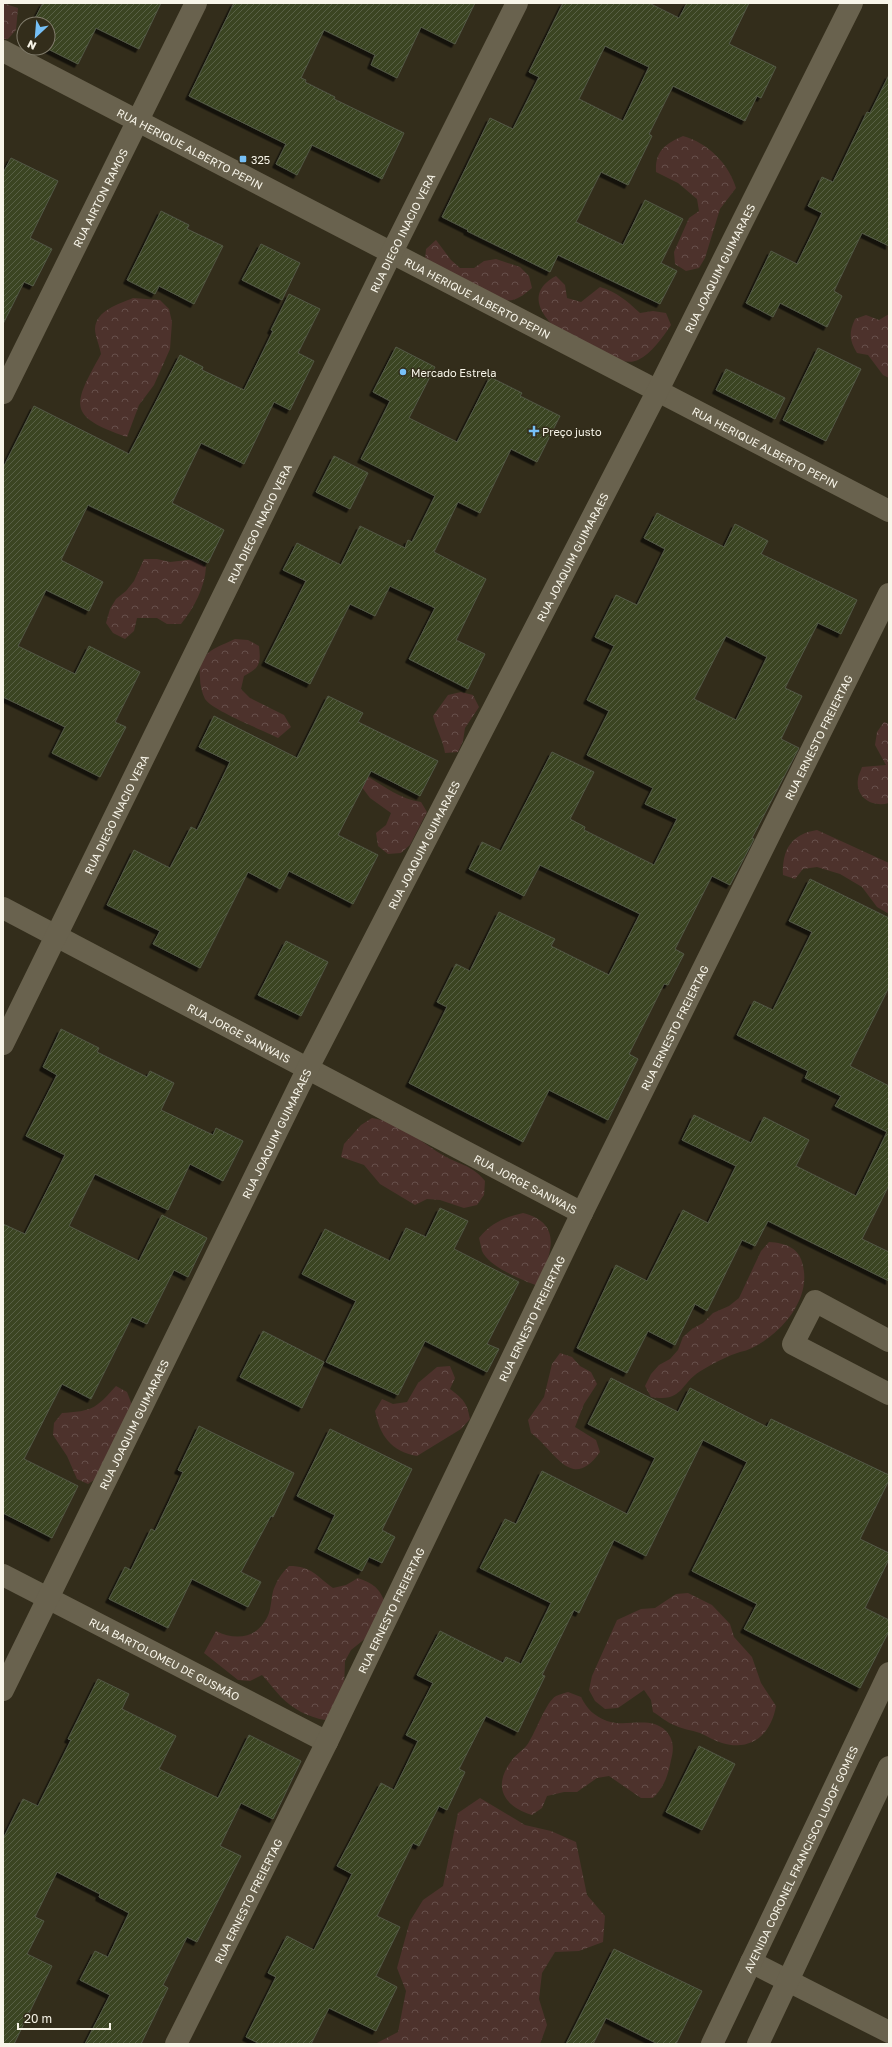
<svg xmlns="http://www.w3.org/2000/svg" width="892" height="2047" viewBox="0 0 892 2047" font-family="'Golos Text',sans-serif">
<style>
.forest{fill:url(#forest-crowns)}
.building{fill:url(#building-hatch);stroke:#535946;fill-rule:evenodd;filter:url(#shadow)}
.lines{fill:none;stroke-linecap:round;stroke-linejoin:round}
.minor{stroke:#69624e;stroke-width:22}
.poi-dot{fill:#76c0f7;stroke:#332d1b;stroke-width:1.5}
.labels{text-anchor:middle;dominant-baseline:central;stroke-width:3;stroke-linejoin:round;paint-order:stroke}
.street-label{font-size:11px;fill:#f8f5e9;stroke:#332d1b}
.poi-label{font-size:11px;fill:#f8f5e9;stroke:#332d1b;text-anchor:start}
</style>
<defs>
<pattern id="forest-crowns" width="20" height="18" patternUnits="userSpaceOnUse"><rect width="20" height="18" fill="#4d322c"/><path d="M2 6a3 3 0 1 1 6 0M12 15a3 3 0 1 1 6 0" fill="none" stroke="#67504b"/></pattern>
<pattern id="building-hatch" width="6" height="6" patternUnits="userSpaceOnUse"><rect width="6" height="6" fill="#3b4524"/><path d="M-1 1l2-2M0 6l6-6M5 7l2-2" fill="none" stroke="#586044"/></pattern>
<filter id="shadow"><feDropShadow dx="-3.5" dy="3.5" stdDeviation="0" flood-color="#0009"/></filter>
</defs>
<rect width="100%" height="100%" fill="#332d1b"/>
<g class="forest">
<path d="M3,3l15,5 -2,22 -8,9h-5z"/>
<path d="M683,136c25,7 46,28 53,52l-16,21 -15,49 -6,10 -13,3 -11,-7 -1,-12 15,-34 10,-7 -2,-12 -19,-16 -22,-11c-1,-21 9,-28 27,-36z"/>
<path d="M436,240l15,20 9,8h14l10,-7 12,-2 24,8 9,9 3,12c-13,11 -18,14 -35,12l-72,-39 1,-12z"/>
<path d="M556,276l9,9 2,13 14,4 19,-15c17,5 27,14 40,26l13,-2 13,2 5,12c-8,12 -20,29 -33,35 -13,6 -29,-5 -41,-10 -10,-5 -24,-8 -33,-15 -22,-17 -40,-42 -8,-59z"/>
<path d="M133,298l27,2 9,9 3,13 -2,27 -16,36 -15,20 -12,32c-61,-21 -54,-32 -26,-83 -1,-7 -6,-18 -6,-25 1,-19 24,-25 38,-31z"/>
<path d="M889,314v64l-6,-3 -15,-20 -11,-2c-8,-13 -8,-21 -2,-34l11,-4 13,5z"/>
<path d="M144,559h13l13,3 26,-3 10,8c-1,20 -12,41 -25,57h-14l-10,-6h-20l-3,13 -9,8 -12,-6 -7,-10 4,-14 6,-10 10,-8 8,-10z"/>
<path d="M235,639l13,1 11,6c2,17 1,22 -15,30l-3,13 9,9 34,17 7,12 -13,11c-15,-8 -65,-27 -73,-39 -3,-6 -5,-14 -5,-21 -3,-26 16,-30 35,-39z"/>
<path d="M461,692l12,3 6,12 -14,21 -2,13 -5,11 -13,1c-2,-13 -9,-24 -12,-37l15,-21z"/>
<path d="M884,722l5,2v79c-16,5 -34,-5 -31,-24 0,-4 3,-8 4,-12l24,-2 -11,-20 2,-13z"/>
<path d="M367,776c18,11 33,23 54,26l6,10 -17,33 -9,8 -13,1 -10,-8 -2,-13 10,-8 5,-12 -21,-15 -9,-12z"/>
<path d="M817,830l72,33v51l-12,-7 -15,-20 -22,-13 -23,-7 -14,2 -8,10 -12,-4c-1,-25 8,-41 34,-45z"/>
<path d="M372,1118c29,5 45,21 69,36 17,11 29,9 44,27l-1,14 -7,10 -13,3 -24,-8 -13,-1 -12,6 -35,-21 -16,-19 -23,-8 3,-13 17,-19z"/>
<path d="M523,1213c43,11 26,44 15,73 -16,-6 -49,-19 -56,-35 -1,-4 -2,-9 -3,-13 12,-15 26,-21 44,-25z"/>
<path d="M769,1242c17,1 31,6 34,24 8,34 -22,68 -51,82 -4,2 -8,3 -12,4 -12,4 -25,10 -36,17 -25,13 -19,34 -53,28l-6,-11 6,-12 8,-9 11,-6 8,-9 5,-13 9,-8 11,-6 10,-10 16,-7 10,-8 22,-47z"/>
<path d="M560,1353l12,4 8,9 11,6 6,12 -13,20 -9,23 21,13 4,12c-29,41 -45,-2 -69,-19l-3,-13 16,-23 8,-33z"/>
<path d="M450,1366l5,12 -5,11c13,10 17,13 20,30l-9,10 -44,27c-26,-5 -37,-20 -42,-45l7,-12 11,5 14,-2 11,-19 19,-16z"/>
<path d="M116,1386l11,6 5,13 -30,70 -14,9 -11,-5 -10,-23 -14,-21 1,-12 8,-10c12,-1 26,-1 36,-9 7,-5 12,-12 18,-18z"/>
<path d="M289,1566c23,0 27,10 44,22l13,-3 12,-7c13,5 20,8 26,22l-13,34 -20,16 -6,11 -1,27 -8,25 -11,7c-17,-3 -32,-11 -44,-23 -7,-7 -12,-15 -19,-22l-12,6 -12,-1 -34,-27 12,-22c22,11 44,6 53,-18 3,-9 2,-19 6,-27 3,-8 8,-14 14,-20z"/>
<path d="M688,1593l24,12 18,19 4,13 18,20 9,26 15,23c-5,28 -24,46 -54,37 -7,-2 -15,-7 -22,-10 -9,-3 -18,-4 -26,-8 -8,-3 -14,-9 -21,-13l-2,-12 -7,-10 -26,18 -13,1 -10,-8 -6,-11 3,-14 25,-56 24,-11 14,-1 21,-14z"/>
<path d="M568,1692l13,5c6,12 13,19 26,24 19,7 43,-6 59,10 8,9 8,18 5,29 -3,15 -6,26 -18,38h-12l-32,-22 -12,2 -20,14h-13l-17,4 -5,12 -10,7c-29,-9 -40,-29 -20,-55 5,-7 14,-11 18,-20 7,-11 16,-38 26,-44 4,-2 9,-3 12,-4z"/>
<path d="M480,1798l45,27 26,6 25,11 11,53 18,21 -2,26 -24,9 -24,1 -13,21 -3,26 8,26 -7,19h-165l23,-12 8,-41 -9,-23 13,-47 13,-21 20,-14 15,-73z"/>
</g>
<g class="building">
<path d="M43,3h118l-22,46 -43,-21 -18,36 -32,-16h2v-24h-16z"/>
<path d="M234,3h241l-20,41 -34,-17 -24,51 -26,-13 4,-10 -51,-25 -23,48 5,2 -1,2 30,15 -1,2 70,34 -22,46 -70,-34 -15,30 -21,-11 10,-20 -97,-48z"/>
<path d="M563,3h86l30,15 8,-15h62l-20,41 47,23 -15,31 -4,-2 -12,25 -72,-35 -24,48 3,2 -24,49 -27,-13 -25,50 47,23 22,-45 38,19 -22,44 16,8 -17,33 -102,-49 -8,17 -83,-41 1,-1 -26,-13 48,-99 23,11 26,-52 -10,-5zM605,46l44,21 -26,54 -44,-22z"/>
<path d="M889,75v171l-27,-13 -28,58 8,5 -15,31 -47,-24 -7,14 -27,-14 25,-52 26,13 25,-51 -14,-7 14,-29 11,5 34,-70 3,1z"/>
<path d="M11,158l47,23 -28,57 22,11 -19,37 -9,-4 -21,42v-151z"/>
<path d="M161,211l28,14 -2,4 36,17 -29,58 -35,-18 -4,8 -28,-14z"/>
<path d="M261,244l39,19 -18,37 -40,-20z"/>
<path d="M289,294l31,15 -22,44 16,8 -24,49 -16,-8 -30,62 -43,-21 -29,60 52,27 -16,33 -120,-58 -27,55 42,22 -14,29 -43,-21 -28,56 57,28 14,-28 51,26 -25,50 11,5 -26,50 -48,-24 13,-26 -62,-30v-229l31,-62 95,48 51,-99 23,12 -1,3 42,20 29,-59 -2,-1z"/>
<path d="M396,347l39,20 -26,51 48,24 33,-65 32,16 -2,3 40,20 -23,46 -26,-13 -31,64 -22,-11 -24,50 52,27 -30,61 29,14 -17,35 -59,-30 26,-51 -45,-22 -15,30 -25,-12 -40,80 -45,-22 41,-81 -23,-11 14,-27 44,22 19,-39 45,22 3,-8 4,2 23,-46 -74,-37 29,-58 -17,-9z"/>
<path d="M818,348l43,21 -35,72 -43,-21z"/>
<path d="M726,369l59,29 -10,21 -59,-29z"/>
<path d="M334,456l34,17 -18,36 -34,-17z"/>
<path d="M657,513l67,34 11,-23 33,17 -7,13 96,46 -16,34 -23,-11 -33,65 17,8 -21,43 18,9 -47,90 2,1 -24,46 -18,-9 -37,73 9,5 -16,31 -4,-1 -35,70 9,5 -30,61 -59,-30 -26,52 -114,-59 38,-76 -10,-5 19,-38 14,7 29,-59 56,27 -4,7 58,29 31,-61 -100,-49 -16,31 -55,-27 13,-27 19,9 51,-99 42,20 -24,47 15,8 -1,3 70,35 23,-46 -32,-15 8,-16 -66,-33 22,-44 -22,-11 27,-54 -19,-9 21,-42 21,10 28,-56 -21,-11zM726,636l41,21 -31,63 -42,-21z"/>
<path d="M328,696l35,17 -5,9 80,39 -18,35 -49,-25 -33,64 40,20 -25,49 -64,-33 -9,18 -32,-17 -48,96 -47,-24 7,-13 -53,-26 27,-55 36,18 21,-41 6,3 33,-68 -31,-15 15,-31 83,42z"/>
<path d="M810,879l79,39v69l-39,79 39,20v99l-27,54 27,13v29l-121,-60 -13,25 -13,-6 -35,71 -12,-7 -20,41 -27,-14 -21,42 -50,-25 39,-83 31,16 36,-71 25,13 28,-57 -54,-26 12,-25 57,28 13,-26 45,23 -13,26 60,30 31,-64 -52,-26 6,-10 -36,-18 3,-7 -71,-36 17,-34 19,9 39,-78 -23,-11z"/>
<path d="M286,941l42,21 -27,54 -43,-21z"/>
<path d="M61,1029l38,19 -2,4 50,25 3,-6 24,12 -13,27 52,25 3,-7 27,13 -20,40 -33,-17 -22,46 -73,-36 -26,52 70,35 23,-46 45,23 -19,39 -14,-7 -27,54 -15,-7 -41,82 -29,-15 -38,75 54,27 -26,52 -49,-25v-289l22,10 40,-79 -39,-19 31,-61 -14,-8z"/>
<path d="M440,1208l28,13 -14,28 65,33 -32,62 12,5 -12,23 -62,-31 -27,54 -72,-33 30,-61 -54,-27 23,-45 65,32 16,-33 20,9z"/>
<path d="M263,1331l61,31 -22,46 -62,-31z"/>
<path d="M611,1378l67,34 12,-24 77,39 4,-8 118,56v5l-29,59 29,14v6l-24,49 24,12v11l-29,57 -116,-59 13,-25 -65,-33 55,-109 -44,-22 -57,116 -32,-16 -35,73 -5,-3 -32,65 3,1 -27,56 -32,-16 -27,53 6,3 -18,38 -8,-4 -20,40 -6,-3 -36,73 23,11 -24,49 21,11 -21,44 -47,-23 -18,36h-51l-14,-7 30,-60 -8,-4 19,-37 27,14 38,-76 -15,-8 44,-83 13,7 24,-49 -12,-6 27,-52 -16,-8 23,-44 63,32 3,-6 15,7 30,-61 -71,-35 25,-49 11,5 26,-53 85,43 28,-56 -67,-34z"/>
<path d="M199,1426l95,47 -21,44 -2,-1 -30,56 20,10 -13,25 -56,-28 -24,49 -59,-29 16,-32 6,3 20,-41 4,2 28,-59 -5,-2z"/>
<path d="M330,1429l82,40 -30,61 13,7 -13,26 -13,-6 -7,14 -44,-22 17,-34 -38,-19z"/>
<path d="M98,1679l31,15 -7,15 54,27 -17,33 59,29 31,-63 52,26 -28,58 -32,-16 -21,43 21,10 -44,86 -10,-5 -24,48 5,3 -27,56h-56l25,-49 -30,-15 15,-29 13,6 21,-44 -30,-16 1,-3 -43,-22 -22,45 9,4 -17,33 25,12 -38,78h-11v-205l20,-40 15,7 33,-66 -3,-1z"/>
<path d="M699,1746l36,18 -33,66 -36,-18z"/>
<path d="M614,1949l88,42 -26,53h-18l-52,-26 -13,26h-27z"/>
</g>
<g class="lines">
<g class="minor">
<path id="s1" d="M3,51l886,460"/>
<path id="s2" d="M3,393l193,-390"/>
<path id="s3" d="M3,908l579,305"/>
<path id="s4" d="M3,1044l388,-790 126,-251"/>
<path d="M889,1341l-74,-40 -22,43 96,50"/>
<path id="s5" d="M3,1575l324,167"/>
<path id="s6" d="M3,1690l305,-622 350,-678 194,-387"/>
<path d="M751,1962l138,70"/>
<path id="s7" d="M176,2044l151,-302 255,-529 307,-619"/>
<path id="s8" d="M712,2044l177,-371"/>
<path d="M758,2044l131,-277"/>
</g>
</g>
<g class="poi-dot">
<rect x="239" y="155" width="8" height="8" rx="2"/>
<circle cx="403" cy="372" r="4"/>
<path d="M532 425h4v4h4v4h-4v4h-4v-4h-4v-4h4z"/>
</g>
<g class="labels">
<g class="street-label">
<text stroke="none"><textPath href="#s1" startOffset="211">RUA HERIQUE ALBERTO PEPIN</textPath></text>
<text stroke="none"><textPath href="#s2" startOffset="218">RUA AIRTON RAMOS</textPath></text>
<text stroke="none"><textPath href="#s4" startOffset="904">RUA DIEGO INACIO VERA</textPath></text>
<text stroke="none"><textPath href="#s6" startOffset="1592">RUA JOAQUIM GUIMARAES</textPath></text>
<text stroke="none"><textPath href="#s1" startOffset="535">RUA HERIQUE ALBERTO PEPIN</textPath></text>
<text stroke="none"><textPath href="#s1" startOffset="859">RUA HERIQUE ALBERTO PEPIN</textPath></text>
<text stroke="none"><textPath href="#s4" startOffset="580">RUA DIEGO INACIO VERA</textPath></text>
<text stroke="none"><textPath href="#s6" startOffset="1268">RUA JOAQUIM GUIMARAES</textPath></text>
<text stroke="none"><textPath href="#s7" startOffset="1456">RUA ERNESTO FREIERTAG</textPath></text>
<text stroke="none"><textPath href="#s4" startOffset="256">RUA DIEGO INACIO VERA</textPath></text>
<text stroke="none"><textPath href="#s6" startOffset="944">RUA JOAQUIM GUIMARAES</textPath></text>
<text stroke="none"><textPath href="#s7" startOffset="1132">RUA ERNESTO FREIERTAG</textPath></text>
<text stroke="none"><textPath href="#s3" startOffset="267">RUA JORGE SANWAIS</textPath></text>
<text stroke="none"><textPath href="#s6" startOffset="620">RUA JOAQUIM GUIMARAES</textPath></text>
<text stroke="none"><textPath href="#s3" startOffset="591">RUA JORGE SANWAIS</textPath></text>
<text stroke="none"><textPath href="#s7" startOffset="808">RUA ERNESTO FREIERTAG</textPath></text>
<text stroke="none"><textPath href="#s6" startOffset="296">RUA JOAQUIM GUIMARAES</textPath></text>
<text stroke="none"><textPath href="#s7" startOffset="484">RUA ERNESTO FREIERTAG</textPath></text>
<text stroke="none"><textPath href="#s5" startOffset="182">RUA BARTOLOMEU DE GUSMÃO</textPath></text>
<text stroke="none"><textPath href="#s8" startOffset="205">AVENIDA CORONEL FRANCISCO LUDOF GOMES</textPath></text>
<text stroke="none"><textPath href="#s7" startOffset="160">RUA ERNESTO FREIERTAG</textPath></text>
</g>
<g class="poi-label">
<text x="251" y="159">325</text>
<text x="411" y="372">Mercado Estrela</text>
<text x="542" y="431">Preço justo</text>
</g>
</g>
<rect width="892" height="2047" fill="none" stroke="#f8f5e9" stroke-width="8"/>
<g transform="translate(36 36) rotate(206)"><circle r="19" fill="#332d1b" stroke="#827d6d"/>
<path d="M0-3L7 15L0 10L-7 15Z" fill="#76c0f7"/>
<text y="-6" font-size="11" font-weight="bold" text-anchor="middle" fill="#f8f5e9">N</text>
</g>
<path d="M18 2023v6h92v-6" fill="none" stroke="#f8f5e9" stroke-width="2"/>
<text x="24" y="2023" font-size="12" fill="#f8f5e9" stroke="#332d1b" stroke-width="3" paint-order="stroke">20 m</text>
</svg>
